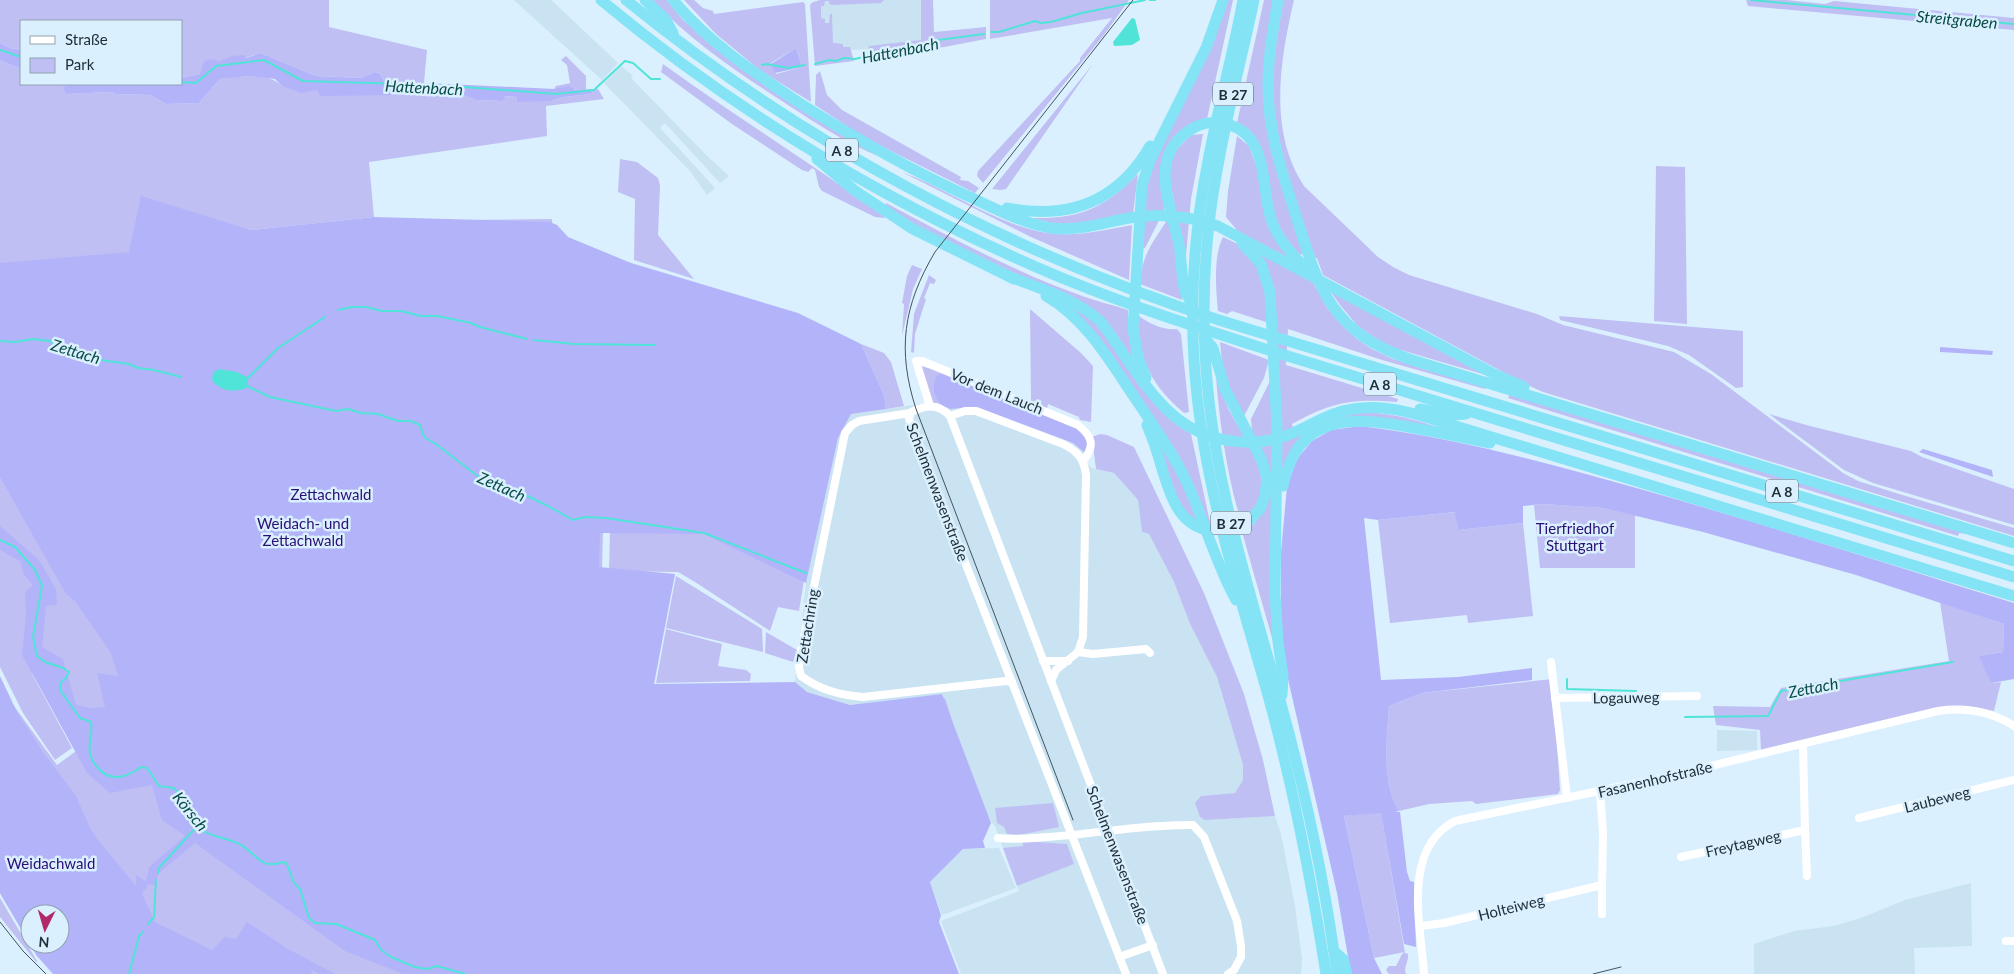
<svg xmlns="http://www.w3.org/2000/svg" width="2014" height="974" viewBox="0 0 2014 974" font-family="Lato,sans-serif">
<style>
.built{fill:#c9e3f2}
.green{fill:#bfbff4;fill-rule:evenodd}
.forest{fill:#b3b3fa;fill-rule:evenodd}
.water{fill:#4fe4d7}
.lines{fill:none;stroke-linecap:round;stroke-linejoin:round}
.stream{stroke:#4fe4d7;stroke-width:2}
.minor{stroke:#fff;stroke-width:8}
.highway{stroke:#84e4f6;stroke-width:11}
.tram{stroke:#43545d;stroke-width:1}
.labels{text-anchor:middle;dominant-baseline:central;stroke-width:5;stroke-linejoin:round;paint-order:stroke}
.shield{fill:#daf0fe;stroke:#586973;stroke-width:1}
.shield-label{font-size:14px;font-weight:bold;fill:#202f37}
.street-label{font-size:15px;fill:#202f37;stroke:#daf0fe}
.park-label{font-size:15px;fill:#2b0e75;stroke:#daf0fe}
.water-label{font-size:16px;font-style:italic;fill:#074b45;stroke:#daf0fe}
</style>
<rect width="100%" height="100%" fill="#daf0fe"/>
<g class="built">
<path d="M514,0h37l67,63 -16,17z"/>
<path d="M829,0h100v39l-39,9 -76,4 -1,-49z"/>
<path d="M621,66l12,10 -2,2 76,78 22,20 -9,7 -55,-60 -5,5 55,60 -8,7 -17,-24 -86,-88z"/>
<path d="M934,402l16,7 27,-2 96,36 11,9v9l8,7 22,5 24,27 4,32 7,2 25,48 16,42 27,53 26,88v15l-8,13 -34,3 4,24 70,-4 6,18 14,72 7,53 -1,15h-340l-20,-53 78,-30 -24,-65 -3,-3 -6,-11 -44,-118 -92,11 -43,-13 -12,-10 11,-99 32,-145 13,-24z"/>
<path d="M1717,730l40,1v19l-40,1z"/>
<path d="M999,848l17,40 -74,27 -12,-33 33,-33z"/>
<path d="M1971,883l1,63 -58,2 1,26h-161v-30l40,-13 40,-5 27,-8 44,-18z"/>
</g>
<g class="green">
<path d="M0,0h329v27l98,23 -3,33 -40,-2 -5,-8 -5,-1 -13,6 -45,-2 -55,-23 -16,5 -14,-2 -31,18 -19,4v-57h-160v29l-11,-2 -10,-5z"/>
<path d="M652,0h15l16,20 195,136c-32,-13 -61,-32 -90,-51 -48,-31 -96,-63 -136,-105z"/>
<path d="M684,0h10l9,8 10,3 1,3 89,-12 2,2 6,98 -50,-31 -45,-37zM796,48l6,19 -26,7 -5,-11z"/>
<path d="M820,0h64l-3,3 -49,2 -3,-1v-3h-4l-1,5h-3v12l4,1v4h4l1,-9h2l1,29 10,1v3h7l4,14 -39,5 -5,-61 3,-3z"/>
<path d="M921,0h12l1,32 52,-5v12l-121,23 4,-16 52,-6z"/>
<path d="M990,0h139l-25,35 -121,148 -6,-7 1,-5 102,-110v-3l32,-40 -122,21z"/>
<path d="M1227,0h6l-26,119 -35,22 -8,70 -19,37 -3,1 2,-49 6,-30z"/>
<path d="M1264,0h9l-9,78 39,177 -8,-3 -21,-33 -9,-51 -28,-45z"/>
<path d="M1283,0h11c-14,60 -26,131 10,186l74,71 15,10 16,8 128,39 26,11 111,27 37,22 132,99 15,8 41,13 115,34v8l-471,-144 -18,-8 -202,-109 -6,-17h-2c-18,-57 -42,-114 -42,-174 0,-28 6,-56 10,-84z"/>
<path d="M1746,0h41l38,4 9,-3 180,17v12l-266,-24z"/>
<path d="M566,56l20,20v14l-32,-1 2,-3 14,-3 -3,-18 -6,-5z"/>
<path d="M0,60l21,9v15h49l-7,3 2,7 46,-2 5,2 34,1 16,9 33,-1 21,-24c20,-2 47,-8 62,7l112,9 9,-3 60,3 13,5 27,1 1,-5 13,1v4h34l13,-4 26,-3 8,-5 6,10 -58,7 1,30 -178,26 5,55 -122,13 -111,-33 110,36 126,-12 175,-2 1,19 251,342 -5,31 -21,-4 -8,24 -75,-49 -17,-10 -66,-1 41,114 192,23 100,-10 30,95 -105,82 38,99h-850l-21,-18 -37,-63v-206l57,78 30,-22 -56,-71 41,76 -17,12 -32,-47 -23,-46zM603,531h7l-1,40 -7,-1zM30,914h30v30h-30z"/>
<path d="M663,64c73,53 150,100 223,154l-11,-1 -53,-26 -3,-4 -4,-17 -3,-2 -4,4 -6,-2 -70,-46 -71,-52z"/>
<path d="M1093,64l-87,125 -5,1 -9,-1z"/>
<path d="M820,71l7,24 15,15 119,67 -1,3 8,1 11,7 -4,5 -110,-55 -50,-33 1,-30z"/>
<path d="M1203,134l-12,65 -5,56 -2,-1 -15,-79 5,-23 17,-17z"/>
<path d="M1237,136l12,10 42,113 -56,-28 1,-2 -10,-12 2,-26z"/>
<path d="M620,159l17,3 21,16 2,7 -2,50 36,44 -60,-19 1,-61 -17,-7z"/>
<path d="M1656,166l29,1 2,157 -33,-3z"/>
<path d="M902,172c48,18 105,59 155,62 25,2 51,-5 75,-9l-3,55 -98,-43z"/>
<path d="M1138,174l-5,40 -70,12 -31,-8c49,1 72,-10 106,-44z"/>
<path d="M886,203c62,33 125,67 191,91 17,7 34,10 51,16v18l5,31 -30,-39 -154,-76 -64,-37z"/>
<path d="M1169,217l12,61 1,22 -42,-16c1,-29 14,-43 29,-67z"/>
<path d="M1223,237l19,9 21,29 6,48 -37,-12 -5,3 -9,-3c-2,-21 -5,-55 5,-74z"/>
<path d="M1256,249l55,30 17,30 13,15 16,15 15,10 21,10 93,28 -1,2 -103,-29 -94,-31 -2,36 112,34 -1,3c-44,-4 -66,0 -105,22l3,12c11,-6 23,-13 35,-17 45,-15 79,0 122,12l-124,-8 -47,46 -3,-104z"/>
<path d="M912,265l10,4 -9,20 -11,47 2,-32 -2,-1 5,-27z"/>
<path d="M929,275l7,5 -2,4 -4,-1 -6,15 2,1 -11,35 -1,19 -3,-1 3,-38z"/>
<path d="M1329,289l167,89 -102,-30 -21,-11 -16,-12 -17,-20z"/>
<path d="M1061,301l30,15 82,105 18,13 23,107 -24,-59z"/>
<path d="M1030,309l51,44 12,13 -2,56 -11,-2 -1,-3 -31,-13 -1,5 -16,-7z"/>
<path d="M1138,315c9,8 27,16 39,14l4,5 8,78 -5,1c-33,-28 -46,-54 -46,-98z"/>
<path d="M1559,316l184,15v56l-7,1 -47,-33 -21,-9 -108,-26z"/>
<path d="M1220,342l49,18 -5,18 -20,38 -21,-42z"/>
<path d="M861,344l23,9 7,9 13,44 -18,3 -2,-14z"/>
<path d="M921,366l21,6c-11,9 -10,23 -1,33l-10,-3z"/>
<path d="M1216,378l13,32 29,51 5,26 -7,21 -15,14c-14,-47 -21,-96 -25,-144z"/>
<path d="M1270,381h2l2,264 -32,-113 12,-8 13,-22 -15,-69 -1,-14z"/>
<path d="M1510,394l458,140 -9,-1 -1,3 -450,-138z"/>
<path d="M1769,414l41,12 101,25 11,6 92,32v36l-141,-42 -29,-13z"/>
<path d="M1100,434l7,1 27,12 70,146 40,101 19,66 12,56 -70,4 -5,-3 -5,-14 6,-7 34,-3 8,-13v-15l-26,-88 -27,-53 -16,-42 -25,-48 -7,-2 -4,-32 -24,-27 -18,-4 -4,-32z"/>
<path d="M1157,436l14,23 28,62 -4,1 -18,-17z"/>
<path d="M1542,504l61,4 32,7v53h-95l-6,-63z"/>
<path d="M1456,512l2,18 65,-7 10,93 -65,7 -1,-8 -77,8 -12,-103z"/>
<path d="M676,576l86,53 1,23 -97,-24z"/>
<path d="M1940,602l64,22 -1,28 -23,4 11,27 10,-1 -7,29 -20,-4h-33l-180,44 -1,-21 -44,-5 -3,-19 57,1 11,-19 168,-27z"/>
<path d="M666,629l56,15 -4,22 28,4 5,4 -1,7 -94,2z"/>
<path d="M766,632l31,18 -4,12 -28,-9z"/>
<path d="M1553,679l7,111 -2,4 -82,10 -4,-3 -43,3 -30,7c-18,-28 -12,-73 -10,-105l33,-13z"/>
<path d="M1053,803l6,24 -40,8 -12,-1 -3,-7 -7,-4 -2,-15z"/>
<path d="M1381,812l24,141 3,1c1,8 -5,13 -2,20h-17l-3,-4 3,-4h7l6,-12 3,-2 -31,6 -30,-142z"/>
<path d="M1022,841l45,3 7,20 -57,22 -14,-38 20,-2z"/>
<path d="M0,898l37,63v2l-37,-46z"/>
</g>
<g class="forest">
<path d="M0,43l10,5 11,2v19l-21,-9z"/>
<path d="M796,48l6,19 -27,6 -4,-9z"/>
<path d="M261,53l55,23 45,2 13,-6 5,1 5,8 170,8 15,-3 6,4 23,-1 -8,5 -26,3 -13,4 -34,1v-5l-12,-1 -2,5 -27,-1 -13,-5 -60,-3 -9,3 -74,1 -3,-6 -16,3 -19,-7 -7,-7 -26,-3 -29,3 -21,24 -33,1 -16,-9 -34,-1 -5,-2 -46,2 -2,-7 7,-3h111v-6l19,-4 4,-13 10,-2 5,3 12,-6 14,-1 1,3z"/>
<path d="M141,196l111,34 122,-13 176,5 7,3 11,12 63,26 167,50 63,31 23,51 2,14 -35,5 -13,24 -32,145 -102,-49 -104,-1 -1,34 76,7 -21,110 141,-2 12,10 43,13 92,-11 49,129 -8,18 2,7 -22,1 -33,33 11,33 -2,7 20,52h-556l-58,-23 -150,-108 -37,31 -2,12 -7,-2 -7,10 13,28 57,28 13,-13 11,2 11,-17 41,27 47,25h-16l-7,-4 -1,4h-258l-16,-18 -37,-63v-217l17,36 26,40 33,44 14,32 8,12 38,46v-11l10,6 3,-14 36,-31 -23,-16 -10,-35 -42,8 -23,-20 -65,-118 4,-41 -1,-22 8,-7 -9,-10 -4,-14 -20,-11v-24l39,34 17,29 1,16 -11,1 -4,41 21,12 13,46 15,3 14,-1 -8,-34 21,3 -7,-23 -36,-52 -9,-7 -66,-117v-214l129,-11zM30,914h30v30h-30z"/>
<path d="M1940,347l53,4 -1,4 -52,-3z"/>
<path d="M942,372l134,54 10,12 3,9 -2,5h-3l-11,-9 -96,-36 -27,2 -9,-4 -4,-5 -3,-7v-10l2,-6z"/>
<path d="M1360,426c93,11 183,36 273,61 128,36 254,77 381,116v76l-23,4 -12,-27 24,-4 1,-28 -148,-49 -153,-43 -100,-24 -61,-4 -19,2v17l-65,7 -3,-18 -77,8 -14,-2 17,162 77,-3 74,-9v12l-110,13 -33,13c-2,32 -8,77 10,105l-4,1h5l7,60 3,9 4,1 2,65 -12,-3 -23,-131 -37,3 30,142 8,16h-31l-14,-81 -52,-227 -4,-36v-78l6,-65 10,-28 15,-18 19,-11z"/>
<path d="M1923,449l69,21 1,7 -74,-25z"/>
</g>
<g class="water">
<path d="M1132,18l3,1 5,21 -8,5 -18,1 -1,-4z"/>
<path d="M219,369l18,3 11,6v9c-11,6 -28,5 -36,-7l1,-7z"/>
</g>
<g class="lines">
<g class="stream">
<path d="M1150,0h5"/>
<path d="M1751,0l263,24"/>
<path d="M991,32h8l36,-11 6,2 10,-1 31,-9 63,-13"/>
<path d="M0,50l21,7"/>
<path d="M815,64l14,-4 7,1 8,-3 11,1 16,-4 54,-9 9,-2 4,-4 46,-6"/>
<path d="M762,65l5,-1 21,4 17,-3"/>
<path d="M181,82l15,1 20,-17 48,-6 39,21 135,4 118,9 38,-4 31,-29 8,2 18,16h9"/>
<path d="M338,310l14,-3h14l16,4h19l20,5h16l34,7 9,4 47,12"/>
<path d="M534,340l40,4 81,1"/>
<path d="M0,341l15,1 18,-3 17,2 14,7 12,2 11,8 42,6 9,4 16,2 27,7"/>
<path d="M247,379l31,-31 47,-31"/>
<path d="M247,386l23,11 66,14 12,-2 13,4 17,1 20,7h13l9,4 4,12 12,7 48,37 21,4 43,21 25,14 12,-3 21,1 98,15 102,40"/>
<path d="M0,540l15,7 20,23 7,16 -9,51 4,19 8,6 18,6 6,4 -3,6 -5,4 -1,8 20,28 11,4c2,11 -3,20 -1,31 0,5 4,10 7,14 13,16 29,11 44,0l6,1 12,18 15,2 25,36 1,5c12,9 28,8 41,16 8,4 14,13 22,17 6,4 14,2 20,0l4,2 7,19 6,6 9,29 6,5 21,1 32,13 7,3 6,10 10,7 24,10 12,2 10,-3 28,8"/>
<path d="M1567,679v10l69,2"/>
<path d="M1685,717l83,-1 13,-25 172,-29"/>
<path d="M158,873v-4l41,-45"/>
<path d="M148,924l6,-7 2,-37"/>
<path d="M129,974l10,-38 4,-4"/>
</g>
<g class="minor">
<path d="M930,406l-14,-45h6l156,64c15,12 17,21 5,36"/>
<path d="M910,413l-51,8 -7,4 -7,8 -44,218 -2,16 2,9c19,14 39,19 62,21l143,-16 6,1"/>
<path d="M950,416l15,-5h11l87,33c14,7 21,14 23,31l-3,162 -5,15 -22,18 -5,11"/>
<path d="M1078,652l15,2 53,-5 4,4"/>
<path d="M1043,661h25"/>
<path d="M1551,662l16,136"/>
<path d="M1555,698l142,-2"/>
<path d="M1859,818l155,-38"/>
<path d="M1805,830l2,46"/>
<path d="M998,838c16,2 33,0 49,-1 49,-3 97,-13 146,-12l11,12 33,84 4,25v11l-7,13 -6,4"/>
<path d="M1681,857l124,-27 -2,-86"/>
<path d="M1602,914v-29"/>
<path d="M1421,926l23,-3 158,-38 1,-53 -3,-41"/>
<path d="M2006,941h8"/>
<path d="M1119,957l34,-12"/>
<path d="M1126,974l-217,-555 2,-7c15,-7 27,-9 39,4l213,558"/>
<path d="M1424,974c-3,-48 -23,-125 31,-153l206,-43 277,-67c27,-4 52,0 76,15"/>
</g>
<g class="highway">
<path d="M601,0c132,110 278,198 435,267 80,35 163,61 245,87l733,223"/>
<path d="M626,0c176,143 381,252 596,321l792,240"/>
<path d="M645,0l21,20 7,13"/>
<path d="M673,0c35,42 80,72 125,102 55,35 112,68 172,95 26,12 52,26 81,31 29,4 56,-7 85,-11 28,-4 56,0 82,9l276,148 30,13"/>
<path d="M1243,0c-10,54 -25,107 -35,161 -13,65 -18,133 -14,199 7,121 46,234 78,350 23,87 40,175 54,264"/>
<path d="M1254,0c-12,57 -27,113 -37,171 -11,59 -15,119 -12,179 5,121 43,235 75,350 25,90 45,182 57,274"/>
<path d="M1278,0c-5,29 -10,57 -10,86 0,47 15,89 29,133 23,74 36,114 115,141l602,183"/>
<path d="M817,159l37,31 57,38 103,51"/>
<path d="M1007,208c62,12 111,-6 143,-62"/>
<path d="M1242,243l19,21 9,28 7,135 -2,168 3,47 5,34 -1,19"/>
<path d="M1008,276c32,13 67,22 93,46 22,29 44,69 72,93 32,28 81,35 120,18 21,-9 37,-21 60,-24 33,-6 65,6 96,15l565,172"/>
<path d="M1046,296c42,24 66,69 93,108 17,26 36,52 49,81 17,38 28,79 48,115"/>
<path d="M1192,304c-2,-4 -6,-9 -7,-13 -4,-14 -3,-31 -6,-46 -7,-36 -31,-85 7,-112 10,-8 23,-12 35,-10 49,7 39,62 50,96 6,20 21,36 35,49"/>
<path d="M1204,337l9,11 12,41 37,72 5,17 -2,18 -5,13 -13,14 -20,8"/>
<path d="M1146,378l-8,-21 -5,-29 9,-143 8,-25 56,-112 17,-48"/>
<path d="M1420,409l33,6 13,-1"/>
<path d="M1147,425c6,14 11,29 15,44 9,28 16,56 49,62"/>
<path d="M1283,486c15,-77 76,-69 136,-57 24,4 47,9 71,14"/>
<path d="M1334,951l9,8 4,15"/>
</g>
<g class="tram">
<path d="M1073,820l-157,-411c-19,-59 -13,-103 19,-157l198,-252"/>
<path d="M0,922l23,29 23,23"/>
<path d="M1593,974l28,-7"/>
</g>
</g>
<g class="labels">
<g class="shield">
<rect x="1213" y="82.5" width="40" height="23" rx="4"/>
<rect x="826" y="138.5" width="32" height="23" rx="4"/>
<rect x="1364" y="372.5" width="32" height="23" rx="4"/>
<rect x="1766" y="479.5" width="32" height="23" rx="4"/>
<rect x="1211" y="511.5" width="40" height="23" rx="4"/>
</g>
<g class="shield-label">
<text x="1233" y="94">B 27</text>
<text x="842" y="150">A 8</text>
<text x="1380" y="384">A 8</text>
<text x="1782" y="491">A 8</text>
<text x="1231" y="523">B 27</text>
</g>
<g class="street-label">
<text transform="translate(997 391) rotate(22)">Vor dem Lauch</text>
<text transform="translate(938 492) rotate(69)">Schelmenwasenstraße</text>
<text transform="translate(807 626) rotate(-81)">Zettachring</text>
<text transform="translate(1626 697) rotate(-1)">Logauweg</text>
<text transform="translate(1655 779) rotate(-13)">Fasanenhofstraße</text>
<text transform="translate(1937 799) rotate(-14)">Laubeweg</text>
<text transform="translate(1743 843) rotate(-13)">Freytagweg</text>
<text transform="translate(1118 855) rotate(69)">Schelmenwasenstraße</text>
<text transform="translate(1511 907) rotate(-14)">Holteiweg</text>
</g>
<g class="park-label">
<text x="331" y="494">Zettachwald</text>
<text x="303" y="523">Weidach- und<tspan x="303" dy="17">Zettachwald</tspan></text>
<text x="1575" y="528">Tierfriedhof<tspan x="1575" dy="17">Stuttgart</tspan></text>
<text x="51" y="863">Weidachwald</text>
</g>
<g class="water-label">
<text transform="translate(1957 19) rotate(5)">Streitgraben</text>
<text transform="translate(900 50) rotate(-11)">Hattenbach</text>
<text transform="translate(424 87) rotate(3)">Hattenbach</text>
<text transform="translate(76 351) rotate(17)">Zettach</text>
<text transform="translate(502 486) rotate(24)">Zettach</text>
<text transform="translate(1813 687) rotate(-11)">Zettach</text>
<text transform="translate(191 811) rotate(51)">Körsch</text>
</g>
</g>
<rect x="20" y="20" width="162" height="65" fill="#daf0fe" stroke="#90a3ae"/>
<rect x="30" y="36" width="25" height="8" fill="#ffffff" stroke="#90a3ae"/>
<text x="65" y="45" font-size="15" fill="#202f37">Straße</text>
<rect x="30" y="58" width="25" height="15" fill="#bfbff4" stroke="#90a3ae"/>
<text x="65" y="70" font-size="15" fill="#202f37">Park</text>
<g transform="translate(45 929) rotate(185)"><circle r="24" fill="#daf0fe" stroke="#90a3ae"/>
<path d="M0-4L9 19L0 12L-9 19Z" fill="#b22868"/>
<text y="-8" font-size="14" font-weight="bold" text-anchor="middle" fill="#202f37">N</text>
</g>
</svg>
